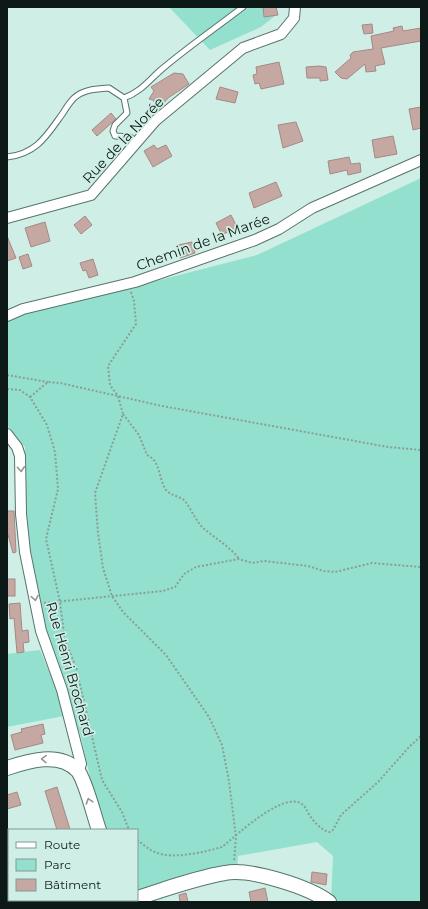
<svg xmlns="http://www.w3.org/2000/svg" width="428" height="909" viewBox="0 0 428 909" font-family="Montserrat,sans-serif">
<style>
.green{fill:#94e0ce}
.building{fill:#c6a8a3;stroke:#a58984}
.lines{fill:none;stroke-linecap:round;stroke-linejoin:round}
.lane-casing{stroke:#56746c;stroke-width:7}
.street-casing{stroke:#56746c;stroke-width:12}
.secondary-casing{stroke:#56746c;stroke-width:16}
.path{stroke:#879f98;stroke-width:2;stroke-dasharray:2 2;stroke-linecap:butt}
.lane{stroke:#fff;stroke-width:5}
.street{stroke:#fff;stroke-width:10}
.secondary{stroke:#fff;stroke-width:14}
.oneway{stroke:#929896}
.labels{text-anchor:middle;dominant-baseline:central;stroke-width:3.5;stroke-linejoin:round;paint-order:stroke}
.street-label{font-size:14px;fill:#0d1916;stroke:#cfefe6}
</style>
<rect width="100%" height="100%" fill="#cfefe6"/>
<g class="green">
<path d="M169,7h108l-2,9 -14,11 -51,23z"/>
<path d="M421,178v724h-90l2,-46 -16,-14 -79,14 -1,15 -100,20v-61h-35l-21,-93 -37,-107 -19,-114v-69l-18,-22v-104l17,-9 101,-23 132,-34z"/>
<path d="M40,650l18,43 6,23 -57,11v-73z"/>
</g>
<g class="building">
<path d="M263,7h13l2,8 -14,2z"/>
<path d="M372,24l1,9 -9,1 -2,-9z"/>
<path d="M402,26l1,5 18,-3v13l-40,7 4,16 -10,2 1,5 -10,1 -1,-8 -18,15 -6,-1 -6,-6 16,-14 -1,-3 3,-3 20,-3 -2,-13 23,-5 -1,-3z"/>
<path d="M279,62l5,22 -23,5 -2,-6 -4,1 -2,-9 4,-1 -1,-7z"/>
<path d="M319,66l7,1 2,13 -8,1v-3h-13l-1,-11z"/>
<path d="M174,73l9,1 6,10 -21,14 -9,11 -6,-9 -4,-1 5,-8 -3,-4z"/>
<path d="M220,87l18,5 -3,11 -19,-4z"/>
<path d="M421,107v21l-8,2 -4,-21z"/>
<path d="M111,113l5,6 -19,17 -5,-6z"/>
<path d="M296,122l7,19 -20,7 -5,-23z"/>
<path d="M393,136l4,18 -22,4 -3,-18z"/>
<path d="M154,145l3,4 9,-4 6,11 -19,11 -9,-16z"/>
<path d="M349,157l2,7 9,-1 1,9 -13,3 -1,-5 -17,4 -2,-13z"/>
<path d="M276,182l6,14 -28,12 -5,-15z"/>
<path d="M231,215l6,12 -15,8 -6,-12z"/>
<path d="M85,216l7,9 -11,9 -7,-9z"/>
<path d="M45,222l5,19 -19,6 -6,-19z"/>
<path d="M7,236l9,22 -9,3z"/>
<path d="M192,242l3,11 -15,5 -2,-13z"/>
<path d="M28,254l4,12 -9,3 -4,-12z"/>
<path d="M93,259l5,16 -9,3 -3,-8 -3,1 -3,-8z"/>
<path d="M7,511h7l2,41 -3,1 -6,-22z"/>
<rect x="7" y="579" width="8" height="17"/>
<path d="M20,603l2,28 6,-1 1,12 -6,1 1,9 -7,1 -3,-35 -4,1 -1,-15z"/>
<path d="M43,724l2,10 -4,1 2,8 -28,7 -4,-15 11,-3 -1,-3z"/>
<path d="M57,787l12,39 1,4h-13l-7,-23 -5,-16z"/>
<path d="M17,792l4,13 -14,4v-14z"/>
<path d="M312,872l15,2 -1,11 -15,-3z"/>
<path d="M265,888l3,14h-17l-2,-10z"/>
<path d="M186,893l2,9h-8l-1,-7z"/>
</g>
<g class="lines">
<g class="lane-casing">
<g id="lane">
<path d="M124,98c17,-6 25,-18 38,-29 26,-22 55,-42 81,-62"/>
<path d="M7,157c30,-3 40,-22 56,-44 3,-5 7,-11 11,-15 10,-9 23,-9 35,-10l15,10 3,15 -12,12 -2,6 2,5 15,1 7,5"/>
</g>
</g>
<g class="street-casing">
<g id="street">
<path d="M7,218l84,-23 64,-74 88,-73 38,-14 13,-16 1,-11"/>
<path d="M7,316l16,-7 112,-27 120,-42 24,-11 33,-21 109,-48"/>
<path d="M7,434l10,13 3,9 1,58 4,38 16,79 21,59 19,74 -3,8"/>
</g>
</g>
<g class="secondary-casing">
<g id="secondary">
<path d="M7,768c21,-7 53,-17 71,3 8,11 16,45 21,59"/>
<path d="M137,898c29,-9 58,-20 88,-25 25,-5 84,14 104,29"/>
</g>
</g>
<g class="path">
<path d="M131,292l3,9 2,23 -28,42 2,19 8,11 5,18 -28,79 3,40 5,35 9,28 11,16 43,43 43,62 13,28 7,36 7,56 -2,25"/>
<path d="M7,375l41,7"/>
<path d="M7,389l13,1 10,7 17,28 8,27 3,37 -12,50 14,63 5,39 11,26 26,113 20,32 7,18"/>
<path d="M30,397l18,-15 12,1 102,23 226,41 33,3"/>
<path d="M123,414l16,21 8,20c14,6 11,23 19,35 5,6 14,6 19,11 6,8 10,18 17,26 12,11 28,19 37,32"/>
<path d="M44,603l119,-12 12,-4 9,-13 12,-7 43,-8 13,4 12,-2 44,5 16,5 11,1 37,-9 49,4"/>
<path d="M137,840c6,4 12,10 18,12 17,8 50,0 67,-5 14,-11 70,-65 84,-38 4,8 14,22 24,23l3,-2 8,-15 37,-33 31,-35 12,-11"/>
</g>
<use href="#lane" class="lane"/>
<use href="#street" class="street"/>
<use href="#secondary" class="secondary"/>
</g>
<defs><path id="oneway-chevron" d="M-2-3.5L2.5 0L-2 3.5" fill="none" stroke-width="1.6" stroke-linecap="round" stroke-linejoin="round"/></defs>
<g class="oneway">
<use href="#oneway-chevron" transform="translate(21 469) rotate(86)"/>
<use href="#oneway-chevron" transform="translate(35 598) rotate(79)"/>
<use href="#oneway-chevron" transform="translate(44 759) rotate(-178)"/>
<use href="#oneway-chevron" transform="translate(89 801) rotate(-108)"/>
</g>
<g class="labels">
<g class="street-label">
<text transform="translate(123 140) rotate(-47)">Rue de la Norée</text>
<text transform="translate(203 242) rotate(-20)">Chemin de la Marée</text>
<text transform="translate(70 669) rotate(74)">Rue Henri Brochard</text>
</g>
</g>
<rect width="428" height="909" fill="none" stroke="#0d1916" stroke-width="16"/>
<rect x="8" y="829" width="130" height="72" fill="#cfefe6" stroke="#819993"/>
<rect x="16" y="842" width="20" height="6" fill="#ffffff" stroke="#819993"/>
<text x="44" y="849" font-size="12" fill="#0d1916">Route</text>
<rect x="16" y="859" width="20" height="12" fill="#94e0ce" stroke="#819993"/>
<text x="44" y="869" font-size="12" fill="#0d1916">Parc</text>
<rect x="16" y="879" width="20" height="12" fill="#c6a8a3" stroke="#819993"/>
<text x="44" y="889" font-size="12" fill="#0d1916">Bâtiment</text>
</svg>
